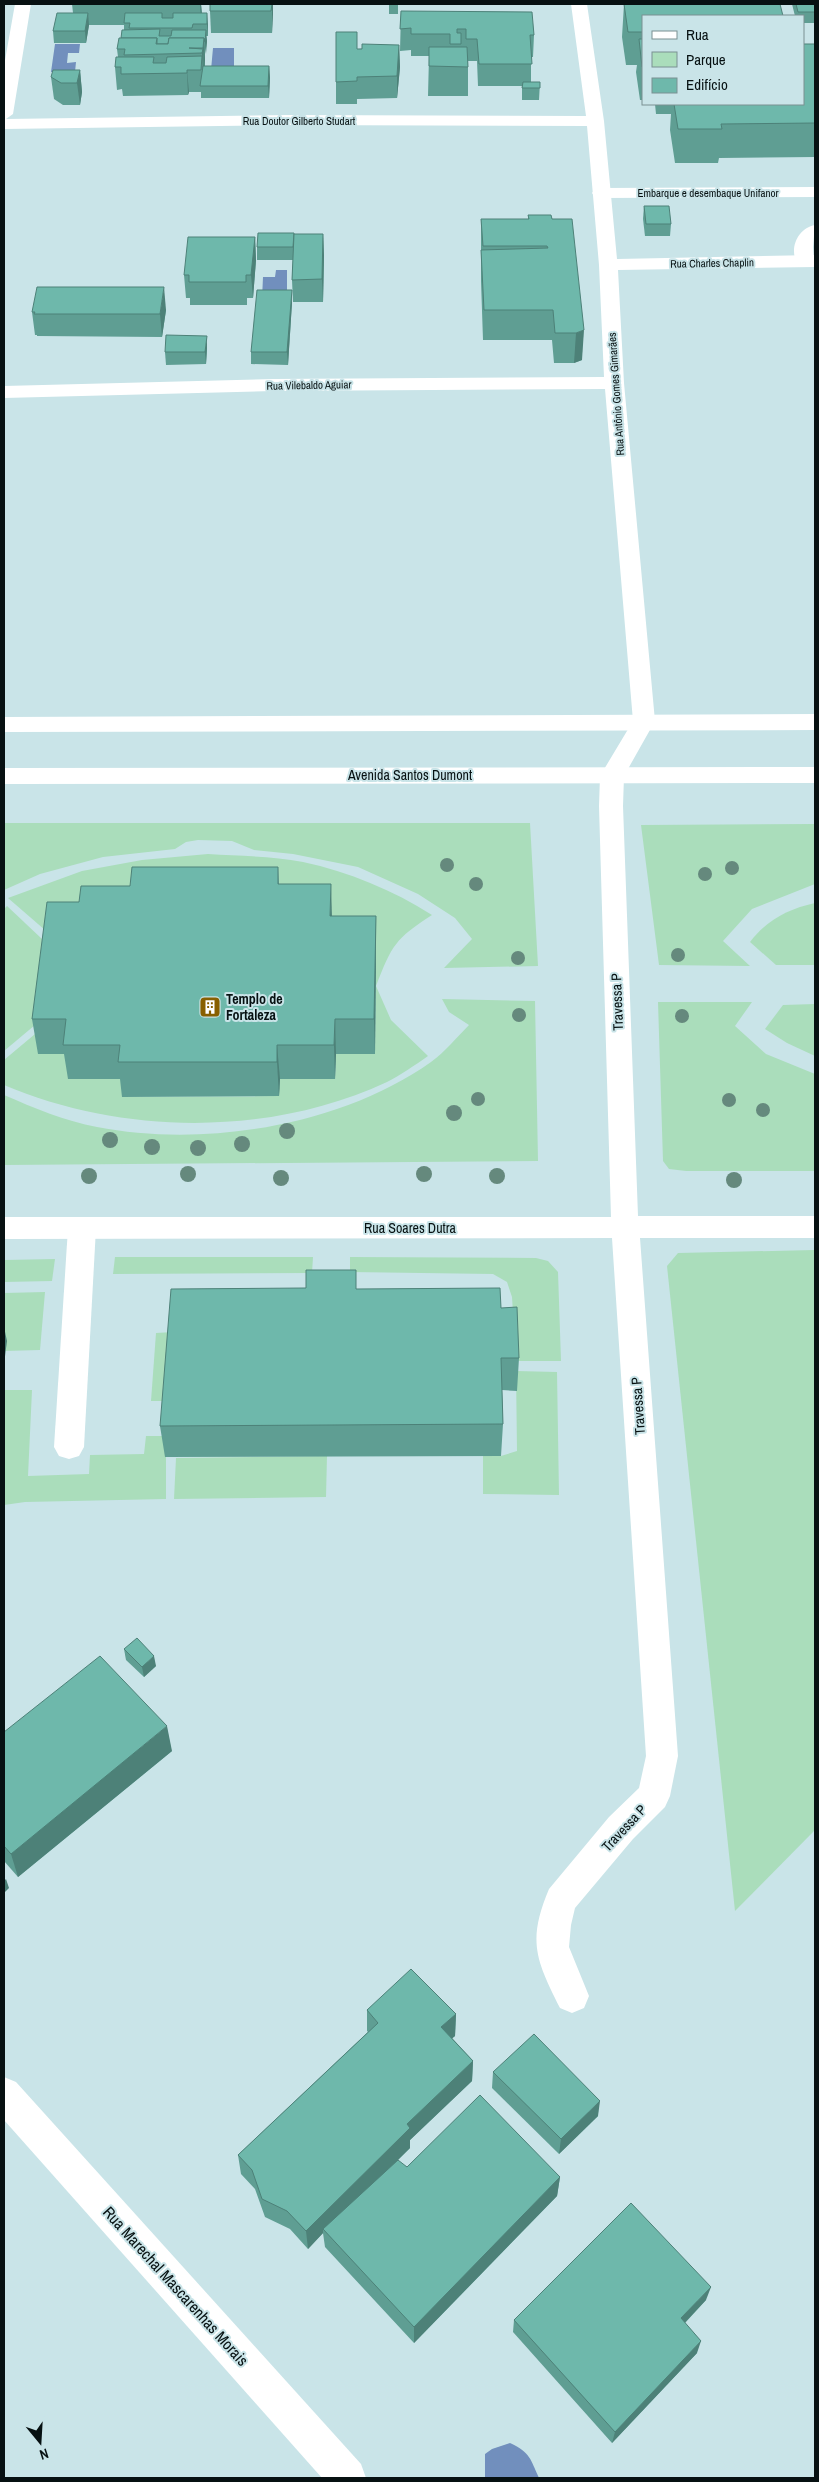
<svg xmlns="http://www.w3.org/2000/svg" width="819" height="2482" viewBox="0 0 819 2482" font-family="'Archivo Narrow',sans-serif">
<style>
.green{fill:#adb}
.water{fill:#718fbd}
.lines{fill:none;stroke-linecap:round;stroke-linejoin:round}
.service{fill:#fff;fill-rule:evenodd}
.minor{fill:#fff;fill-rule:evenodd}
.primary{fill:#fff;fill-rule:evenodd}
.tree{fill:#65897d}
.wall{fill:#5f9e93}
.shaded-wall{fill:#4d8178}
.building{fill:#6eb8ab;stroke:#4d8178}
.labels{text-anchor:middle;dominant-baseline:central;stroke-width:4;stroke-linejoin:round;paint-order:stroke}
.far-street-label{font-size:11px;fill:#071112;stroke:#c9e4e8}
.street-label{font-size:14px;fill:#071112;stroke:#c9e4e8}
.poi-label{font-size:14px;font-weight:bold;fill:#071112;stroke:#c9e4e8;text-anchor:start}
.near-street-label{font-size:16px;fill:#071112;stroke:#c9e4e8}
</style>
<rect width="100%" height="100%" fill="#c9e4e8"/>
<g class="green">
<path d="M4,823h526l8,143 -94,2 28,-29 -17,-21 -37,-24 -60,-27 -65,-13 -39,-4 -22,-9 -34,-1 -12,2 -11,7 -72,8 -63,17 -36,16z"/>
<path d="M815,824v60l-63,25 -29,32 27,25 -91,-1 -18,-140z"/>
<path d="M208,854c31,2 64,2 95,8 46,10 90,28 129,53 -37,24 -40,30 -56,71l15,34 37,36c-13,9 -27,19 -41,26 -118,55 -265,53 -383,3v-25l37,-31 31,25 53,25 -2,18 155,-1 2,-17h55l1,-25h39l1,-103 -323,-14 -45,-39 74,-27 60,-11z"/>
<path d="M815,903v62h-39l-26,-23c17,-22 38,-33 65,-39z"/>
<path d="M7,906l35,33 -7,86 -31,26v-142z"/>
<path d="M442,999l93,2 3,160 -534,4v-70c30,13 61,26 93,32 107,21 244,-1 334,-65 14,-10 26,-25 38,-37l-20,-13z"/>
<path d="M658,1002h94l-17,24 31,28 49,20v97h-129l-17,-2 -6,-8z"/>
<path d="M815,1004v52l-28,-13 -22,-14 18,-24z"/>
<path d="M814,1250l1,580 -80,81 -68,-645 11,-13z"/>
<path d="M115,1257h198l-1,16 -199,1z"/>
<path d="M350,1257l186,1 12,3 10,11 3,89h-45l-4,-64 -5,-15 -14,-8 -143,-2z"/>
<path d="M55,1259l-3,22 -48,1v-22z"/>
<path d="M45,1292l-5,58 -36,1v-58z"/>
<path d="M173,1332l-3,69h-19l5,-68z"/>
<path d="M516,1371l41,1 2,123 -76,-1v-38h18l16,-5z"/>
<path d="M4,1390h28l-4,86 61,-2 1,-19 54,-1 2,-18h20v63l-141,3 -21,3z"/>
<path d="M327,1456l-1,41 -152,2 2,-41z"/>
</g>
<g class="water">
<path d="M55,44h25l-1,9h-11l-1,10 9,-1 -1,10h-24z"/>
<path d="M213,48h21v19l-23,3z"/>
<path d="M276,270h11v29h-25l1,-22h12z"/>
<path d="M510,2443c21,10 20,16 29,35h-54v-24l7,-5z"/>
</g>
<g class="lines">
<g class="service">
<path d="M815,187v10l-214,1 -6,-1 -3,-4 3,-4 6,-1z"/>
<path d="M815,225l-2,22 1,14 -2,4h-14c-10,-16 0,-37 17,-40z"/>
<path d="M82,1217l10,3 4,8 -12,219 -5,9 -10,3 -10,-3 -5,-9 14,-219 4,-8z"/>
</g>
<g class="minor">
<path d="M15,4h16l-18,110 -7,5 280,-4 300,1 -15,-112h16l17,117 13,138 198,-4v12l-197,3 6,113 31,338 -31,55 -1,30 15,410h177v22h-175l38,518 -8,40 -5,11 -32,32 -58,69 -4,17 -2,22 20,49 -5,12 -12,5 -12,-5c-24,-48 -33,-67 -11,-119l60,-72 30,-29 7,-32 -34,-518 -608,1v-22h607l-12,-411 1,-30 33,-55 -28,-332 -331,2 -270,7v-12l270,-7 330,-2 -5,-112 -12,-139 -301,-1 -282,4v-63z"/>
<path d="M4,2077l12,5 345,382 5,14h-44l-318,-358z"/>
</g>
<g class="primary">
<path d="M815,714v16l-811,2v-15z"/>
<path d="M815,767v16l-811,1v-16z"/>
</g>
</g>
<g class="tree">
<circle cx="447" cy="865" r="7"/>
<circle cx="732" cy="868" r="7"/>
<circle cx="705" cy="874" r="7"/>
<circle cx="476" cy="884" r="7"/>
<circle cx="678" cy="955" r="7"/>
<circle cx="518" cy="958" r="7"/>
<circle cx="519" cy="1015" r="7"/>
<circle cx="682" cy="1016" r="7"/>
<circle cx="478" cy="1099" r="7"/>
<circle cx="729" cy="1100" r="7"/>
<circle cx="763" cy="1110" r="7"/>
<circle cx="454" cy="1113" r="8"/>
<circle cx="287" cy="1131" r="8"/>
<circle cx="110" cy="1140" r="8"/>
<circle cx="242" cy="1144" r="8"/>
<circle cx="152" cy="1147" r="8"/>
<circle cx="198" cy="1148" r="8"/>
<circle cx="188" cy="1174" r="8"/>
<circle cx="424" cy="1174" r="8"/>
<circle cx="89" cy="1176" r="8"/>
<circle cx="497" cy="1176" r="8"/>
<circle cx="281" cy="1178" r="8"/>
<circle cx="734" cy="1180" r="8"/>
</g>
<g class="wall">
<path d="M72,4h129l1,9 6,12v11h-2l1,5 -2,13v12h64l1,12 -1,20h-68v-6h-12l-1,3 -65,1 -1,-7 -5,1 -2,-23 3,-10 -1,-8 7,-19v-5h-35l-3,18h-32l-1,-12 20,-18z"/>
<path d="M210,4h63l-1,29h-61l-1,-22z"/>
<rect x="389" y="4" width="9" height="10"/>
<path d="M624,4l19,12v84h-3l-4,-28 1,-7h-11l-4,-28z"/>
<path d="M792,4h23v19h-12v-7h-8z"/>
<path d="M401,11l133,24 -1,22h-2v25h9l-1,18h-17v-14h-44l-1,-25h-9v35h-40l1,-40h-18v-6l-11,1z"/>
<path d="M815,44v113l-96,1 -1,5h-43l-5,-33 1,-16h-15l-1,-10h148z"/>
<path d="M399,45l1,22 -3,31 -40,1v5h-21v-22l22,-33z"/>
<path d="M80,70l2,22 -2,13h-17l-9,-6 -3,-22z"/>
<path d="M644,206l27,18 -1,12h-25l-2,-17z"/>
<path d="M528,215l24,4 30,141 -8,3h-20l-2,-23h-69l-2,-59v-62h47z"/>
<path d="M323,234l1,22 -1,46h-30l-1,-22 1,-20h-36v-13l37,-9z"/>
<path d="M255,237l1,23 -3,38h-6v7h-57v-7h-4l-2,-23z"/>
<path d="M292,302l-4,63 -37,-1v-12z"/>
<path d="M166,310l-4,27 -125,-1v-1h-2l-3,-23z"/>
<path d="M207,348l-1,16 -40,1 -1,-13z"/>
<path d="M278,867l1,17 53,32h44v35l-1,103h-39l-1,25h-55l-1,17 -157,1 -2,-18h-52l-4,-25h-26l-6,-35 47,-117 51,-16z"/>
<path d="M357,1289l144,19 18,50 -2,33 -15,-1 1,34 -2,32 -336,1 -5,-31z"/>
<path d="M124,1649l32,17 -12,11 -18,-17z"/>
<path d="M4,1732l168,19 -154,126 -14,-16z"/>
<path d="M367,2010l89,4 -1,22 -3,2 21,23 -1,20 -62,59v8l-14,14 11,5 153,10 -3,19 -143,147 -89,-96 -2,-14 -15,16 -18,-20 -25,-12 -10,-28 -14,-15 -3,-19 130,-123 -1,-1z"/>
<path d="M493,2072l105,44 -39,38 -67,-66z"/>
<path d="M706,2300l-21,23 12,30 -85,90 -99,-111 1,-12z"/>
</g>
<g class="shaded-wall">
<path d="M200,4h1l1,13 -1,5z"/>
<path d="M272,4h1v10l-1,19z"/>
<path d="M88,13l1,12 -3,18 -1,-12z"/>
<path d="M207,13l1,12v11l-1,-12z"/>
<path d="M206,30l1,11 -1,13 -1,-12z"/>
<path d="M204,38l1,22 -1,10 -1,-22z"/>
<path d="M399,45l1,22 -3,31v-22z"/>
<path d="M203,49l1,22 -1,4 -1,-22z"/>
<path d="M269,66l1,12 -1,20 -1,-12z"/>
<path d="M80,70l2,22 -2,13 -3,-22z"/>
<path d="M187,70l2,22 -1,3 -1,-22z"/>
<path d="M323,234l1,22 -1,46 -1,-23z"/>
<path d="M255,237l1,23 -3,38 -2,-23z"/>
<path d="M164,287l2,23 -4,27 -2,-23z"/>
<path d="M292,290v12l-4,63 -1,-13z"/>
<path d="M584,330l-2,30 -8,3 2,-30z"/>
<path d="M207,336v12l-1,16 -1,-12z"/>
<path d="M331,884l1,35 -2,-3z"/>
<path d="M376,916v35l-1,103 -1,-35z"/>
<path d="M335,1019l1,35 -1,25 -1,-34z"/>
<path d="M277,1045l3,34 -1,17 -2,-34z"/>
<path d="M4,1327l3,14 -3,23z"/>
<path d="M154,1656l2,10 -12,11 -2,-10z"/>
<path d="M167,1726l5,25 -154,126 -7,-23z"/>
<path d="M6,1879l3,9 -5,5v-12z"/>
<path d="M456,2014l-1,22 -14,12v-21z"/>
<path d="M473,2061l-1,20 -62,59v8l-85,83 -2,-2v4l-15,16 -2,-18 101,-107z"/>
<path d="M600,2101l-2,15 -39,38 2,-15z"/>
<path d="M560,2177l-3,19 -143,147v-16z"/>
<path d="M711,2287l-5,13 -29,31 4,-13z"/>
<path d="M701,2341l-4,12 -85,90 3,-11z"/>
</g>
<g class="building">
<path d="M210,4h62l-1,7h-61z"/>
<path d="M624,4h156l3,12h-140v16h-15z"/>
<path d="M796,4h19v8h-17z"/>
<path d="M401,11l131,1 2,23h-4l2,29h-53l-2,-25h-11v-10h-9v4h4v11h-11v-10h-39v-6l-11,1z"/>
<path d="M57,13h31l-3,18h-32z"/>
<path d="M125,13h37v5h11v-5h34v11h-14l-1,4h-63l1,-5h-6z"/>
<path d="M160,29l-1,7h12l1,-6h34l-1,12 -1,-4h-35l-1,6h-11v-6h-36l1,-8z"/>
<path d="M336,32h21v17h5v-5l37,1 -2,31 -40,1v4l-21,1z"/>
<path d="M119,38h38l-1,6h12l1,-6h35l-1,10h-14l14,1 -1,4 -78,2 1,-6h-8z"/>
<path d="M639,39h4v28h-1z"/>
<path d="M803,44h12v79l-94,1 1,5h-44l-4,-25h129z"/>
<path d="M429,47h38l1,20 -39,-1z"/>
<path d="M202,56l-1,14h-14v3l-66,1v-7h-6l1,-10h38l-1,6h13l1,-6z"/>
<path d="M203,66h66l-1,20h-68z"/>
<path d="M53,70h27l-3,13h-16l-10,-6z"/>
<path d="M523,82h17v6h-18z"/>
<path d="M644,206h25l2,18h-25z"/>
<path d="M528,215h23l1,4h20l12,111 -8,3h-21l-2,-23h-69l-3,-60 67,-2 -1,-2h-64l-2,-27h48z"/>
<path d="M258,233h36l-1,14h-36z"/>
<path d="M294,234h29l-1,45 -30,1z"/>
<path d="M188,237h67l-4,38h-5v7h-57v-7h-5z"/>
<path d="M37,287h127l-4,27h-126l1,-2h-3z"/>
<path d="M257,290h35l-5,62h-36z"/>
<path d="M166,335l41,1 -2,16h-40z"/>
<path d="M132,867h146v17h53l-1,32h46l-2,103h-39l-1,26h-57v17h-159l2,-17h-57l3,-26h-34l15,-117h32l2,-16h49z"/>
<path d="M306,1270h50v19l144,-1 1,20 16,-1 2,51h-18l2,66 -343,2 11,-137 135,-1z"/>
<path d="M137,1638l17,18 -12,11 -18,-18z"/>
<path d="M100,1656l67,70 -156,128 -7,-8v-114z"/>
<path d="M411,1969l45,45 -15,13 32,34 -66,63 3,4 -104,103 -19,-20 -25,-12 -10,-29 -14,-15 140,-132 -11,-13z"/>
<path d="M534,2034l66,67 -39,38 -68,-67z"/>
<path d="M480,2095l80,82 -146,150 -91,-98 75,-69 9,7z"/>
<path d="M631,2203l80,84 -30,31 20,23 -86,91 -101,-112z"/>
</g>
<defs>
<g id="building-square" transform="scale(1.125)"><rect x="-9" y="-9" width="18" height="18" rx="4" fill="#885f00" stroke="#c9e4e8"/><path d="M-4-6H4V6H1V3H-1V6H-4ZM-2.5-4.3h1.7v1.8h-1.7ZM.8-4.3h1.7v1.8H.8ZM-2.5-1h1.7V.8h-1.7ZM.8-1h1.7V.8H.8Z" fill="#fff"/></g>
</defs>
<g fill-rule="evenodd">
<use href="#building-square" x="210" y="1007"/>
</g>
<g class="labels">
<g class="far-street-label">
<text x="299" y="121">Rua Doutor Gilberto Studart</text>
<text x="708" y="193">Embarque e desembaque Unifanor</text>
<text transform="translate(712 263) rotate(-1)">Rua Charles Chaplin</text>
<text transform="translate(309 385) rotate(-1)">Rua Vilebaldo Aguiar</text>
<text transform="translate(616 394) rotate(-94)">Rua Antônio Gomes Gimarães</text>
</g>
<g class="street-label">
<text x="410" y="775">Avenida Santos Dumont</text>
<text transform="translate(617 1002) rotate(-92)">Travessa P</text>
<text x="410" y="1228">Rua Soares Dutra</text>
<text transform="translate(638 1406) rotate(-94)">Travessa P</text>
<text transform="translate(624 1828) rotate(-47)">Travessa P</text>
</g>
<g class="poi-label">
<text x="226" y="999">Templo de<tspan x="226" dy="16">Fortaleza</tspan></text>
</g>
<g class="near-street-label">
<text transform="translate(176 2286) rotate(48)">Rua Marechal Mascarenhas Morais</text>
</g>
</g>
<rect width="819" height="2482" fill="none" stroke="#071112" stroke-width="10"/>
<rect x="642" y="15" width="162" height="90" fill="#c9e4e8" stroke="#7b9092"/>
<rect x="652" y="31" width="25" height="8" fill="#ffffff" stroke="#7b9092"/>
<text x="686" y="40" font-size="15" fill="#071112">Rua</text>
<rect x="652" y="52" width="25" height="15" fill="#aaddbb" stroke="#7b9092"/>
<text x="686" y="65" font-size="15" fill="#071112">Parque</text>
<rect x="652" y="78" width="25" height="15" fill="#6eb8ab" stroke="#7b9092"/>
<text x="686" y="90" font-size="15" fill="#071112">Edifício</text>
<g transform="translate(40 2442) rotate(162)" stroke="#c9e4e8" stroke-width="4" paint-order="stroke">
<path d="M0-4L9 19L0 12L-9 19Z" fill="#071112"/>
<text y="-8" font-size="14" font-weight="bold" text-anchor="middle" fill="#071112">N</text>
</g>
</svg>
